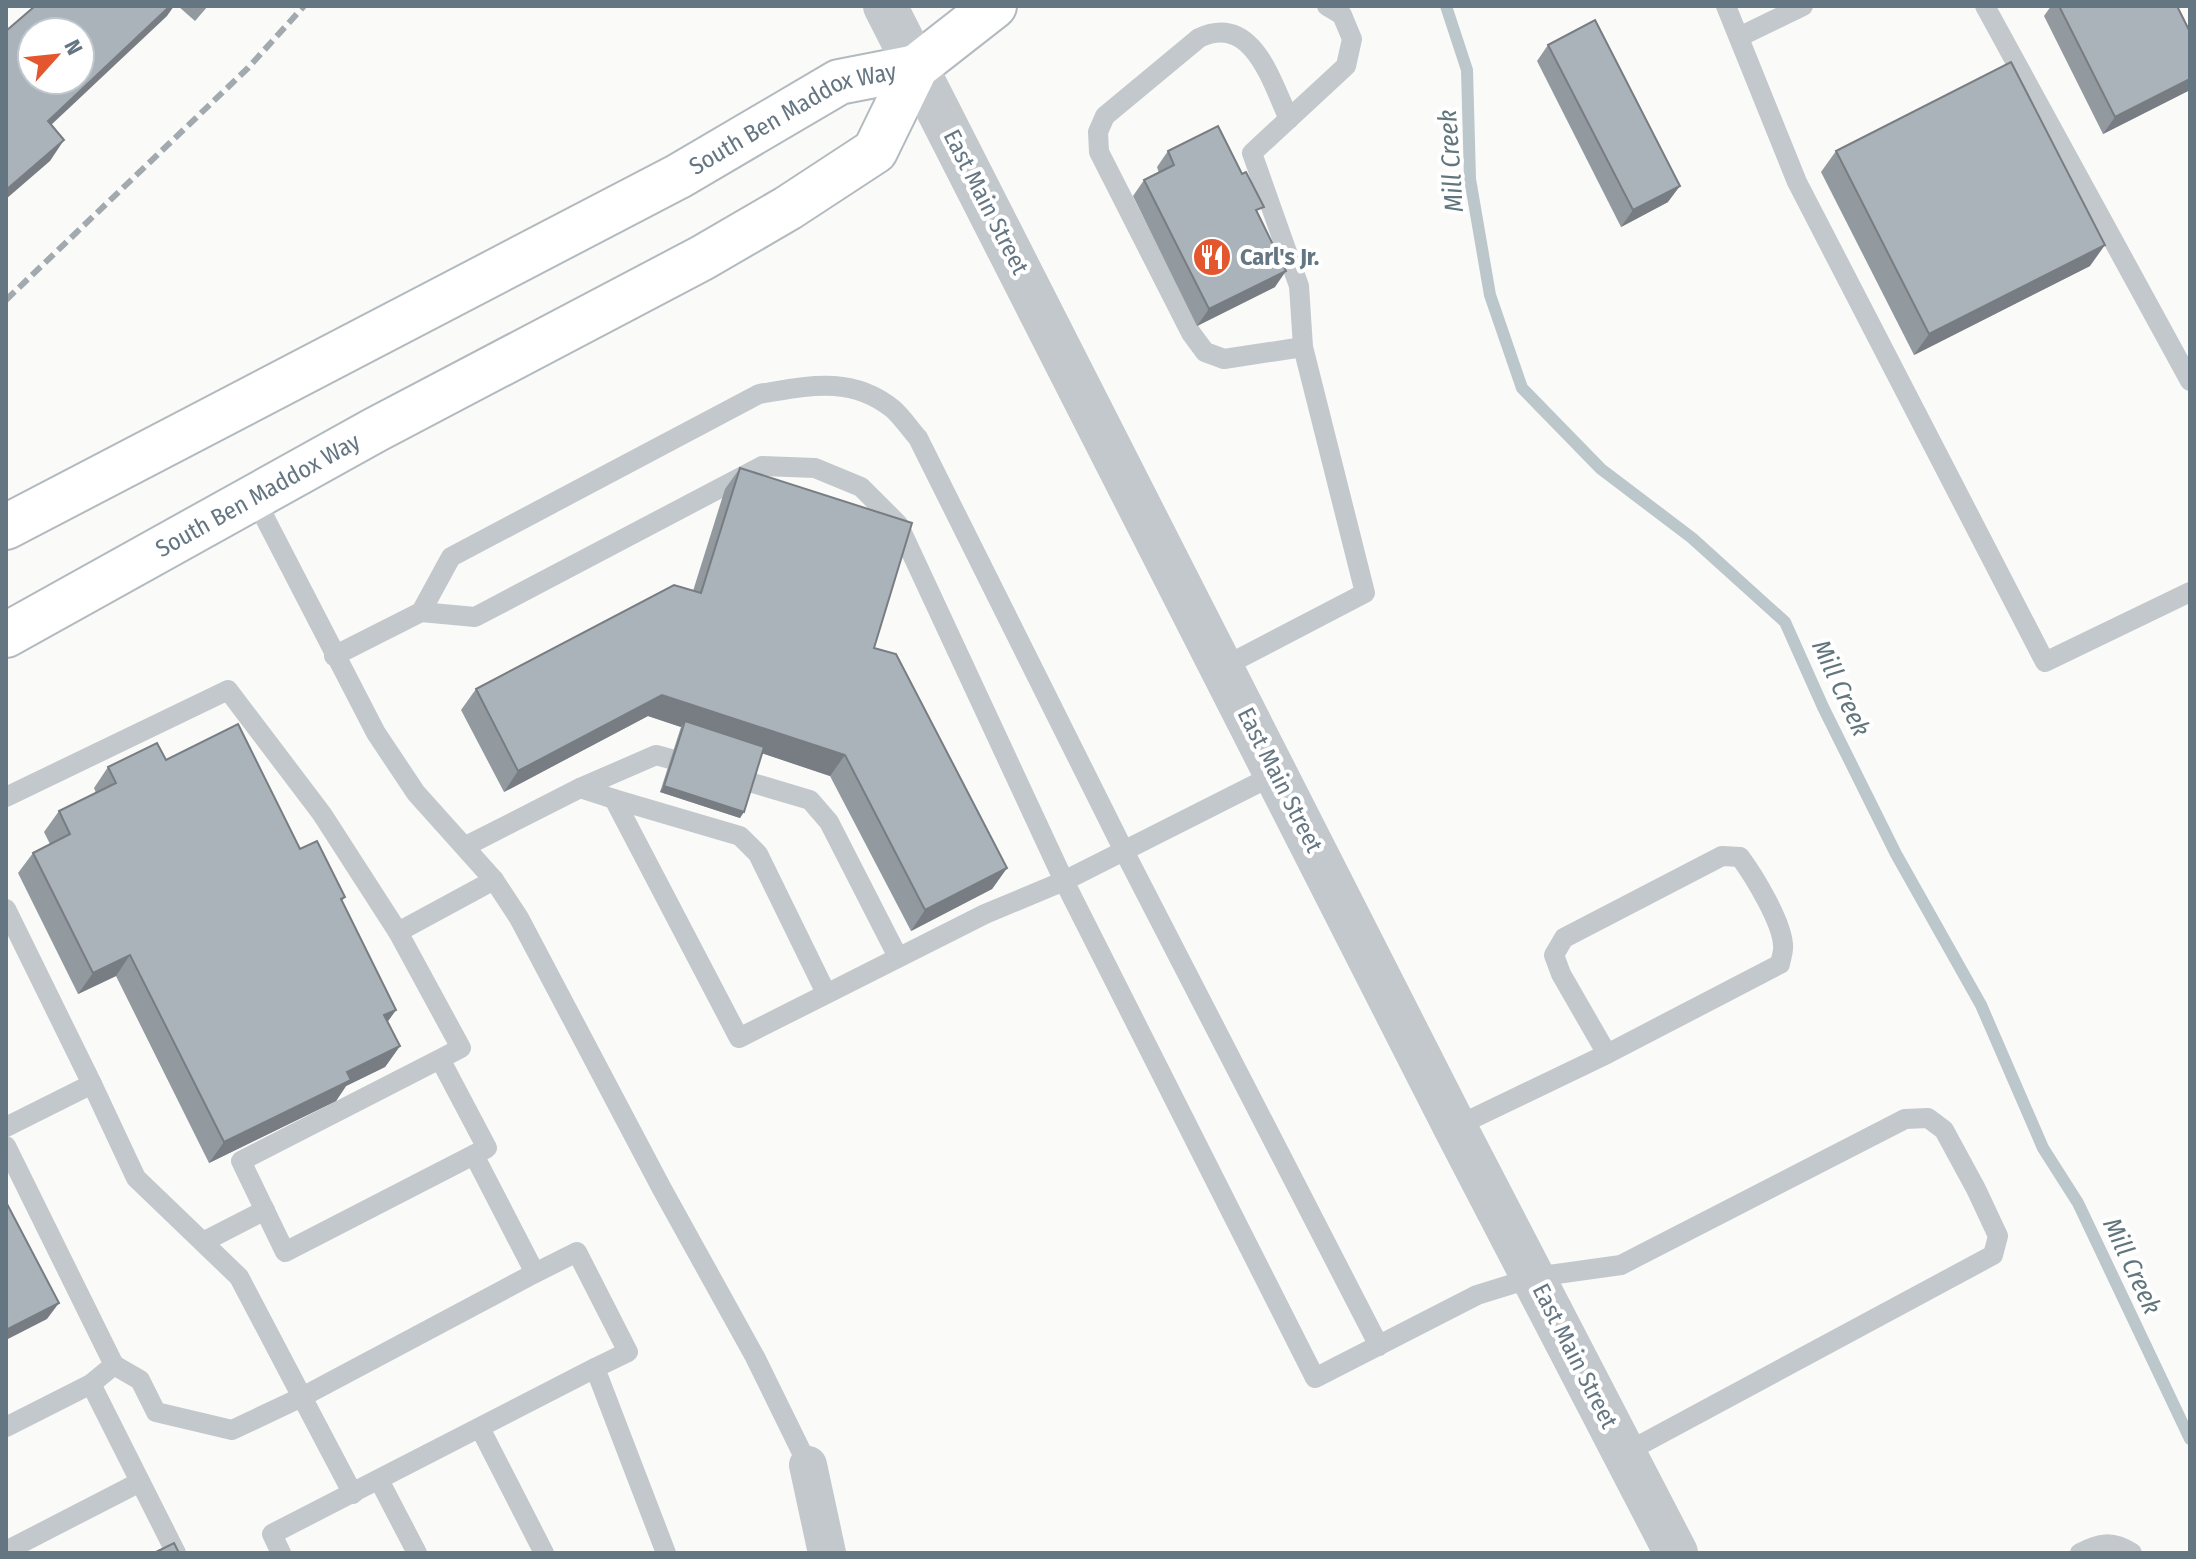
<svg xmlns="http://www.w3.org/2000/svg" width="2196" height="1559" viewBox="0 0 2196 1559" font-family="'Fira Sans Condensed',sans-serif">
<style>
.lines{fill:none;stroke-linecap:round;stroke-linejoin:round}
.stream{stroke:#bbc7cb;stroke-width:12}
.secondary-casing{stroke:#b3babf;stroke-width:48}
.service{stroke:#c3c8cc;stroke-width:20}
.minor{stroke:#c3c8cc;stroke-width:38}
.tertiary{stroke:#c3c8cc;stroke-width:44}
.secondary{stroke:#fff;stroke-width:44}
.rail{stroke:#a2aab0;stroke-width:6;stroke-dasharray:12 6;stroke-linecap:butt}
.wall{fill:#929a9f}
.shaded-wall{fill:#777d82}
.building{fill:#aab3b9;stroke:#777d82;stroke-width:2;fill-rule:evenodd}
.labels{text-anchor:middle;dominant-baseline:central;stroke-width:8;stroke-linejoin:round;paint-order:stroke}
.street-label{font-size:24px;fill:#657683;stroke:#fff}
.poi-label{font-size:24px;font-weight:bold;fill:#657683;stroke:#fff;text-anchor:start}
.water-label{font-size:26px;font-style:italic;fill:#60757c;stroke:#fff}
</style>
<rect width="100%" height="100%" fill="#fafaf8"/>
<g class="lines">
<path class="stream" d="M1446,6l21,64 3,109 20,116 32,93 79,81 91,69 93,84 38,85 73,147 85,151 62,143 35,55 112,236"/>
<g class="secondary-casing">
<g id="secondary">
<path id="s1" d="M6,527l673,-351 160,-94 77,-15"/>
<path id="s2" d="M6,635l369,-205 327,-172 86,-50 87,-57 41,-84 78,-61"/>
</g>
</g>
<g class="service">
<path d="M1726,6l71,176 248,480 145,-70"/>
<path d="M1985,6l205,375"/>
<path d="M1739,37l64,-31"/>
<path d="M1289,119c-18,-38 -36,-106 -90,-81l-94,78 -7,16 1,20 92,181 14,19 19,7 79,-12"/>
<path d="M254,497l122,236 40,60 78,87 25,38 143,271 93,168 53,108"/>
<path d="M421,612l54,5 287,-151 53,2 46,19 37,37 166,357 251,497 162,-83 58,-18 86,-12 284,-146 23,-1 16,12 32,59 22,47 -5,19 -368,198"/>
<path d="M334,656l87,-44 30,-55 308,-163c49,-8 92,-19 134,15 9,8 17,20 25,29l206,413 255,495"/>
<path d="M1223,667l142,-74 -62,-246 -4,-61 -47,-133 94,-87 6,-27 -10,-24 -15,-9"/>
<path d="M726,775l84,25 19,22 69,135"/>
<path d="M580,788l76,-33 40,11"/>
<path d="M6,797l222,-107 94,124 76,118 96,-52"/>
<path d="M614,799l126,37 18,18 68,139"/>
<path d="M466,846l114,-58 34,11 125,239 246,-124 79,-33 212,-107"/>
<path d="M6,909l86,175 -86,43"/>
<path d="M398,932l63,116 -21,11 -199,102 44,91 202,-104 -47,-89"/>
<path d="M92,1084l44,94 103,99 63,120 -70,33 -76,-18 -16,-32 -26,-15"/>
<path d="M1455,1127l152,-73 173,-90c1,-6 4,-13 3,-19 -1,-23 -29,-69 -43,-88l-18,-1 -158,82 -10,17 7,19 46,80"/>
<path d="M6,1146l108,219 -23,19 -85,43"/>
<path d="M474,1155l61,118 42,-21 51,100 -33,16 71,185"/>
<path d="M203,1242l62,-32"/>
<path d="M91,1384l85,169"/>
<path d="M480,1428l64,125"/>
<path d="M379,1480l38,73"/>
<path d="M353,1494l-51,-97 233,-124"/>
<path d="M6,1551l134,-69"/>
<path d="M281,1553l-9,-19 323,-166"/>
<path d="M2080,1553c19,-10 32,-13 52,0"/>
</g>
<path class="minor" d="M808,1465l19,88"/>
<path class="tertiary" d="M885,6l570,1121 221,426"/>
<use href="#secondary" class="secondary"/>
<path class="rail" d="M6,300l242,-232 56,-62"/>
</g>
<g class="wall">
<path d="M178,6h30l-13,15z"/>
<path d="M2051,6h126l13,26v58l-87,44 -59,-118z"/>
<path d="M1548,45l120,157 -47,25 -84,-166z"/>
<path d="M1168,151l91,64 16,72 -78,39 -64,-130 11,-16 15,-7 -2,-6z"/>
<path d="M1836,151l254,115 -176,89 -93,-183z"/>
<path d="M740,468l134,180 133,220 -15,21 -81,42 -81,-155 -68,-23 -22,65 -80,-26 21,-65 -33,-11 -144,76 -43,-82 15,-21 217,-98 32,-102z"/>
<path d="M166,760l134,89 45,48 -3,4 54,109 -9,12 13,24 -15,21 -39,19 -10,15 -127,62 -93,-187 -38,18 -60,-121 15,-20 17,-9 -6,-12 15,-21 37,-18 -2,-5 14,-21z"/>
</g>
<g class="shaded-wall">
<path d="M170,6h4l-7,10 -134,126 15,-21z"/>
<path d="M2190,79v11l-87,44 12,-17z"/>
<path d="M64,140l-14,21 -44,38v-9z"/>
<path d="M1680,186l-12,16 -47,25 12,-17z"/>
<path d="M2105,245l-15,21 -176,89 15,-21z"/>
<path d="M1286,271l-11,16 -78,39 12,-17z"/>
<path d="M662,695l183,60 -15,21 -147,-49 2,-6 -4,6 -33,-11 -144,76 14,-21z"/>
<path d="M664,786l80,26 -4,6 -80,-26z"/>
<path d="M1007,868l-15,21 -81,42 14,-21z"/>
<path d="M130,955l-14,21 -38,18 15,-21z"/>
<path d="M396,1010l-15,21 3,-16z"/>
<path d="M400,1046l-15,21 -39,19 -10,15 -127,62 15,-21 123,-70z"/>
<path d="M59,1303l-12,16 -41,21v-10z"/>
</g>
<g class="building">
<path d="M35,6h135l-122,115 16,19 -58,50v-159zM32,32h48v48h-48z"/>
<path d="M2059,6h118l13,26v47l-75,38z"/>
<path d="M1595,20l85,166 -47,24 -85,-165z"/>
<path d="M2011,62l94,183 -176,89 -93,-183z"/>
<path d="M1218,126l24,48 4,-2 18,35 -8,3 30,61 -77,38 -65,-129 30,-15 -6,-14z"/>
<path d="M740,468l172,55 -38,125 22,6 111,214 -82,42 -80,-155 -183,-60 -144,76 -42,-82 198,-104 27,8z"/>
<path d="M685,721l79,26 -20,65 -80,-26z"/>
<path d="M238,724l62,125 17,-8 28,56 -4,2 55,111 -12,5 16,31 -53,26 4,8 -127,62 -94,-187 -37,18 -60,-120 37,-19 -11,-23 57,-28 -8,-16 49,-24 9,17z"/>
<path d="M6,1202l53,101 -53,27z"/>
<path d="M174,1543l5,10h-25z"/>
</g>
<defs>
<g id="restaurant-disc" transform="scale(2)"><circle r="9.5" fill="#e4572e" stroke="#fff"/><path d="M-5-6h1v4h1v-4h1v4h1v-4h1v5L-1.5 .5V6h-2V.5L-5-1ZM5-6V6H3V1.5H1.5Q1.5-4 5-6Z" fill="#fff"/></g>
</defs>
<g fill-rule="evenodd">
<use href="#restaurant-disc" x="1212" y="257"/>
</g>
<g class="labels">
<g class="street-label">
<text stroke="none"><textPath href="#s1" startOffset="888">South Ben Maddox Way</textPath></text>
<text transform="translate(986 202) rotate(63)">East Main Street</text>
<text stroke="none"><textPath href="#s2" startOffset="288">South Ben Maddox Way</textPath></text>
<text transform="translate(1280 780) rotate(63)">East Main Street</text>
<text transform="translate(1575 1356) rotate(63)">East Main Street</text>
</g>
<g class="poi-label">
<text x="1240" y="257">Carl's Jr.</text>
</g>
<g class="water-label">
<text transform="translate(1451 161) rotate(-94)">Mill Creek</text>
<text transform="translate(1841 688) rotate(65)">Mill Creek</text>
<text transform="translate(2132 1266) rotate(65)">Mill Creek</text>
</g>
</g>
<rect width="2196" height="1559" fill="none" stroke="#657683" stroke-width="16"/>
<g transform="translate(56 56) rotate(63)"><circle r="38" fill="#ffffff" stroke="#c1c8cd" stroke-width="2"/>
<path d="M0-6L14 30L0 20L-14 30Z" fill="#e4572e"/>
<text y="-12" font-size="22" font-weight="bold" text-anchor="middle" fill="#657683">N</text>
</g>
</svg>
